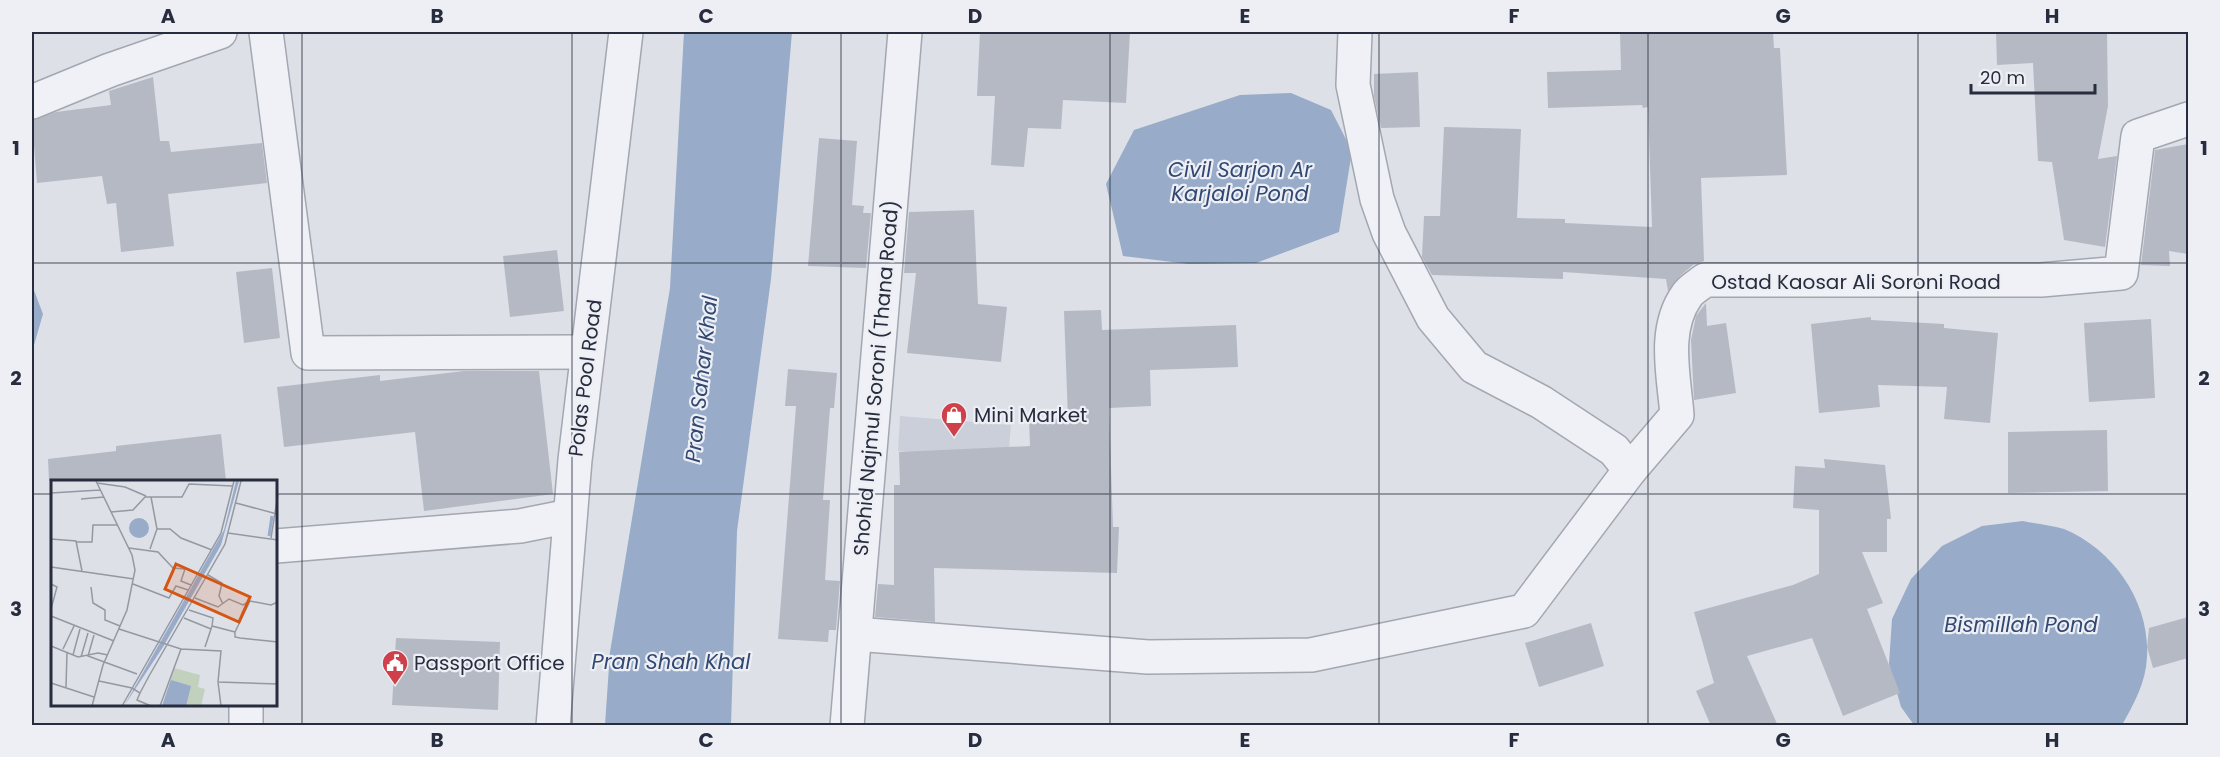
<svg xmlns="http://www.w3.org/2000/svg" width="2220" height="757" viewBox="0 0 2220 757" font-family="Poppins,sans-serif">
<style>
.built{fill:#cbcfd9}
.water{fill:#98abc8}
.building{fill:#b5b9c4}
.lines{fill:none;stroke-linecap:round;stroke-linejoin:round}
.minor-casing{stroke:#a3a7b1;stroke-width:36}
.minor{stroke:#f0f1f6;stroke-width:33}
.grid{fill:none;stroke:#272d3e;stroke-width:1.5;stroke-opacity:0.55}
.labels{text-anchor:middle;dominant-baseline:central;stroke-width:4.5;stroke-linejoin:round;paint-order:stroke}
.street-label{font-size:20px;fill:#272d3e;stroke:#edeff5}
.poi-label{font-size:20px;fill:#272d3e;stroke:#edeff5;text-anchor:start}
.water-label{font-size:21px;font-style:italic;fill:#314972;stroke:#edeff5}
.inset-river{fill:none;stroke:#98abc8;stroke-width:3}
.inset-road{fill:none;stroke:#9498a3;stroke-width:1.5}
.view{fill:#d55511;fill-opacity:0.15;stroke:#d55511;stroke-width:3}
.inset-edge{fill:none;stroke:#272d3e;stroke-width:3}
.neatline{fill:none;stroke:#272d3e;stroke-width:2}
.grid-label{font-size:20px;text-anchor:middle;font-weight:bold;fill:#272d3e}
</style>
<rect width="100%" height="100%" fill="#dde0e7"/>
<path class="built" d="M900,416l111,9 -3,35 -110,-9z"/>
<g class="water">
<path d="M684,32h108l-21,247 -34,252 -6,194h-126l5,-73 60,-364z"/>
<path d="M1291,93l40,17 21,41 -13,81 -83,31 -67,1 -66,-8 -17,-72 28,-54 106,-35z"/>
<path d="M32,285l11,29 -11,38z"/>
<path d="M2023,521c13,3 28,4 41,8 50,21 86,73 83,128 -1,25 -13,47 -25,68h-208l-13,-18 -12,-43 3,-45 19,-40 31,-33 40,-20z"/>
</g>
<g class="building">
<path d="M980,32h150l-4,71 -63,-3 -2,29 -33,-1 -4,39 -33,-2 4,-69h-18z"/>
<path d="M1620,32h153l1,16h6l7,127 -86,3 3,83 -11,4 -12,10 -13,16 -2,-12 -103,-7v7l-131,-4 -10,-18 2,-41h16l4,-89 77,2 -4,89 48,1v4l87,4 -4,-120 -5,1 -1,-3 -94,3 -1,-36 74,-2z"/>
<path d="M1996,32h111l1,74 -10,53 19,-3 -12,91 -41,-7 -12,-78 -14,-1 -5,-98 -36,2z"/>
<path d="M1418,72l2,55 -39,1 -7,-32v-22z"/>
<path d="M153,77l7,64h9l2,11 91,-9 5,40 -99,11 6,52 -53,6 -5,-49 -9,1 -5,-28 -65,7 -5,-63 24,-8 55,-7 -2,-14z"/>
<path d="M819,138l38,3 -5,64 12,1 -1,7h8l-5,55 -58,-2z"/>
<path d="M2188,144v110l-19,-3 1,15 -29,-1 14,-115z"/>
<path d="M974,210l4,94 29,3 -6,55 -94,-9 9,-80h-12l5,-61z"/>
<path d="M557,250l7,61 -54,6 -7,-61z"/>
<path d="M272,268l8,70 -36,5 -8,-71z"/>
<path d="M1706,303l1,23 19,-3 10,70 -42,7 -3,-60 5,-24z"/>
<path d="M1101,310l1,20 134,-5 2,42 -88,3 1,36 -42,2 4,119h6l-2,46 -183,-5 1,54 -60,-5 3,-33 16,1v-100h6l-1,-33 131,-6 -1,-26 39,-1 -4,-108z"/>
<path d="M1871,317v3l73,4v4l54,5 -8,90 -46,-4 3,-32 -69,-2 2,22 -61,6 -8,-89z"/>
<path d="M2151,319l4,79 -66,4 -5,-79z"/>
<path d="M788,369l49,4 -3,35h-4l-7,92h7l-5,80 15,1 -4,49h-7l-1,12 -50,-3 18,-233h-11z"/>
<path d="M464,371h75l14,123 -129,17 -9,-79 -131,15 -7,-60 103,-12v6z"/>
<path d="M2107,430l1,61 -100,2v-61z"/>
<path d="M221,434l5,47h-177l-1,-22 68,-8v-5z"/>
<path d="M1824,459l61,6 6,54h-4v33h-25l21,51 -16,6 33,84 -57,23 -31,-78 -65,18 31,70h-67l-15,-35 18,-8 -20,-71 99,-27 26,-11v-64l-26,-2 2,-42 30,2z"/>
<path d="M2188,617v41l-35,10 -6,-21 2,-19z"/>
<path d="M1591,623l13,43 -65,21 -14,-44z"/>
<path d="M396,638l104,4 -2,68 -106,-5z"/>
</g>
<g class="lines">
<g class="minor-casing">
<g id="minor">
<path d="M266,32l42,321 279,-1"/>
<path d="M1355,32l-2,53 24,114 12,34 44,85 41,49 67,35 73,48 16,20"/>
<path d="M32,102l78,-32 110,-38"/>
<path d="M276,546l244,-20 50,-10"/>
<path d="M855,634l293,23 163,-2 213,-44 106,-141 47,-55c-3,-39 -15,-85 10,-120 4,-6 12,-10 18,-15h336l80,-7 17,-137 50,-17"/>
<path d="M246,704v22"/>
<path d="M553,726l22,-266 51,-428"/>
<path d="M847,726l58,-694"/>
</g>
</g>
<use href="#minor" class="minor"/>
</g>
<path class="grid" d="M302,32v694M572,32v694M841,32v694M1110,32v694M1379,32v694M1648,32v694M1918,32v694M32,263h2156M32,494h20M276,494h1912"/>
<defs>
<g id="shop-pin" transform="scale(1.35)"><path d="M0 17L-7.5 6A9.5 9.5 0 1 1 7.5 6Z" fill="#cf404a" stroke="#edeff5"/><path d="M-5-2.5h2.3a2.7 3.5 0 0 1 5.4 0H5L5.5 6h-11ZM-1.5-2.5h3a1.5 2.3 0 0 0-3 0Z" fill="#fff"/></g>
<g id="civic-pin" transform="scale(1.35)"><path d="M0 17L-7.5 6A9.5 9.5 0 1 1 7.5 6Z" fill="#cf404a" stroke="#edeff5"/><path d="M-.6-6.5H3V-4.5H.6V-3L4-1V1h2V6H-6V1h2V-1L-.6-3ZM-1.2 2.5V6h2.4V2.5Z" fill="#fff"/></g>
</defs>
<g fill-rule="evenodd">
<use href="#shop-pin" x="954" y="415"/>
<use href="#civic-pin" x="395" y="663"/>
</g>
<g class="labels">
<g class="street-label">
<text x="1856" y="282">Ostad Kaosar Ali Soroni Road</text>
<text transform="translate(585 378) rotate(-83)">Polas Pool Road</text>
<text transform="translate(876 378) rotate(-85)">Shohid Najmul Soroni (Thana Road)</text>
</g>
<g class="poi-label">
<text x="974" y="415">Mini Market</text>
<text x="414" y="663">Passport Office</text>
</g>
<g class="water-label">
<text x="1240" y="169">Civil Sarjon Ar<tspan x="1240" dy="24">Karjaloi Pond</tspan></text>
<text transform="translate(701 379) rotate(-84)">Pran Sahar Khal</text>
<text x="2021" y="624">Bismillah Pond</text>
<text x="671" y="661">Pran Shah Khal</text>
</g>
</g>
<g transform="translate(51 480)">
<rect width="226" height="226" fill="#dde0e7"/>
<path d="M123,188l26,7 -2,12 7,2 -4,17h-39z" fill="#c2d1be"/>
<path d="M185,1h3l-18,64 -58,102 -39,59 100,-176zM78 48a10 10 0 1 1 20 0a10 10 0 1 1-20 0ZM120,200l20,6 -5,20h-24z" fill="#98abc8"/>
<path class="inset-river" d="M218,56l3,-20"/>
<path class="inset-road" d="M46,3l28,4 21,9M0,13l49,-3M30,19l23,-2M185,23l41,11M60,32l22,-2 12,-13h37l7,-13 44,2M106,49h13l11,9 31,12M177,53l50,7M220,58l7,-44M0,59l25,2 6,30M25,62h16l1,-17h24M78,68l29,4 15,16 12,1 -4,12 10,4M99,69l7,-20 -6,-32M0,87l83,12M157,95l14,8 -3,13 4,8M0,104l6,3 -6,22M82,104l36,14 7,-12 12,4M40,107l2,16 12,7v10l15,6M144,118l23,9 11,-8 14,6 7,-4M199,121l21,4 7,-3M138,130l24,8 -1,8M0,136l63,25M133,138l27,11M68,149l62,20 -21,57M184,152v5l5,1 38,4M184,152l15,-31M43,155l-6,21 49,18M0,166l27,11 20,-4 10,2M154,167l7,-21 23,6M12,169l11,-23M130,169l40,2 -3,31 60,2M22,175l7,-26M30,177l7,-24M98,196l76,-132 16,-63M48,201l33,7 8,5 -3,7 14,6M167,202l3,24M0,203l43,14M15,207l1,-35M89,213l9,-17M41,226l11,-41 24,-55 8,-40 -3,-15 -36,-74M71,226l99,-173 13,-52"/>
<path class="view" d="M125,84l74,33 -11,25 -74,-33z"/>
<rect width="226" height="226" class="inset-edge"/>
</g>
<rect width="2220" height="757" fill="none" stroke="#edeff5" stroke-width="66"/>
<path d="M1971 84v9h124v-9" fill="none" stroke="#272d3e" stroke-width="3"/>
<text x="1980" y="84" font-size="18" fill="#272d3e" stroke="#edeff5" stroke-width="4.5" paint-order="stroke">20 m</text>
<rect x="33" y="33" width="2154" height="691" class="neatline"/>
<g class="grid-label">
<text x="168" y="23">A</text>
<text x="437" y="23">B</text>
<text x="706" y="23">C</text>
<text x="975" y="23">D</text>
<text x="1245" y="23">E</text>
<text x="1514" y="23">F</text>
<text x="1783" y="23">G</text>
<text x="2052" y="23">H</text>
<text x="16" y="155">1</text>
<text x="2204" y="155">1</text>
<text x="16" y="385">2</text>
<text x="2204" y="385">2</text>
<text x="16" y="616">3</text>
<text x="2204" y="616">3</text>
<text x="168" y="747">A</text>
<text x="437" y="747">B</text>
<text x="706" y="747">C</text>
<text x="975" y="747">D</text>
<text x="1245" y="747">E</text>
<text x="1514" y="747">F</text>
<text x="1783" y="747">G</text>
<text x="2052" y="747">H</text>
</g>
</svg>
